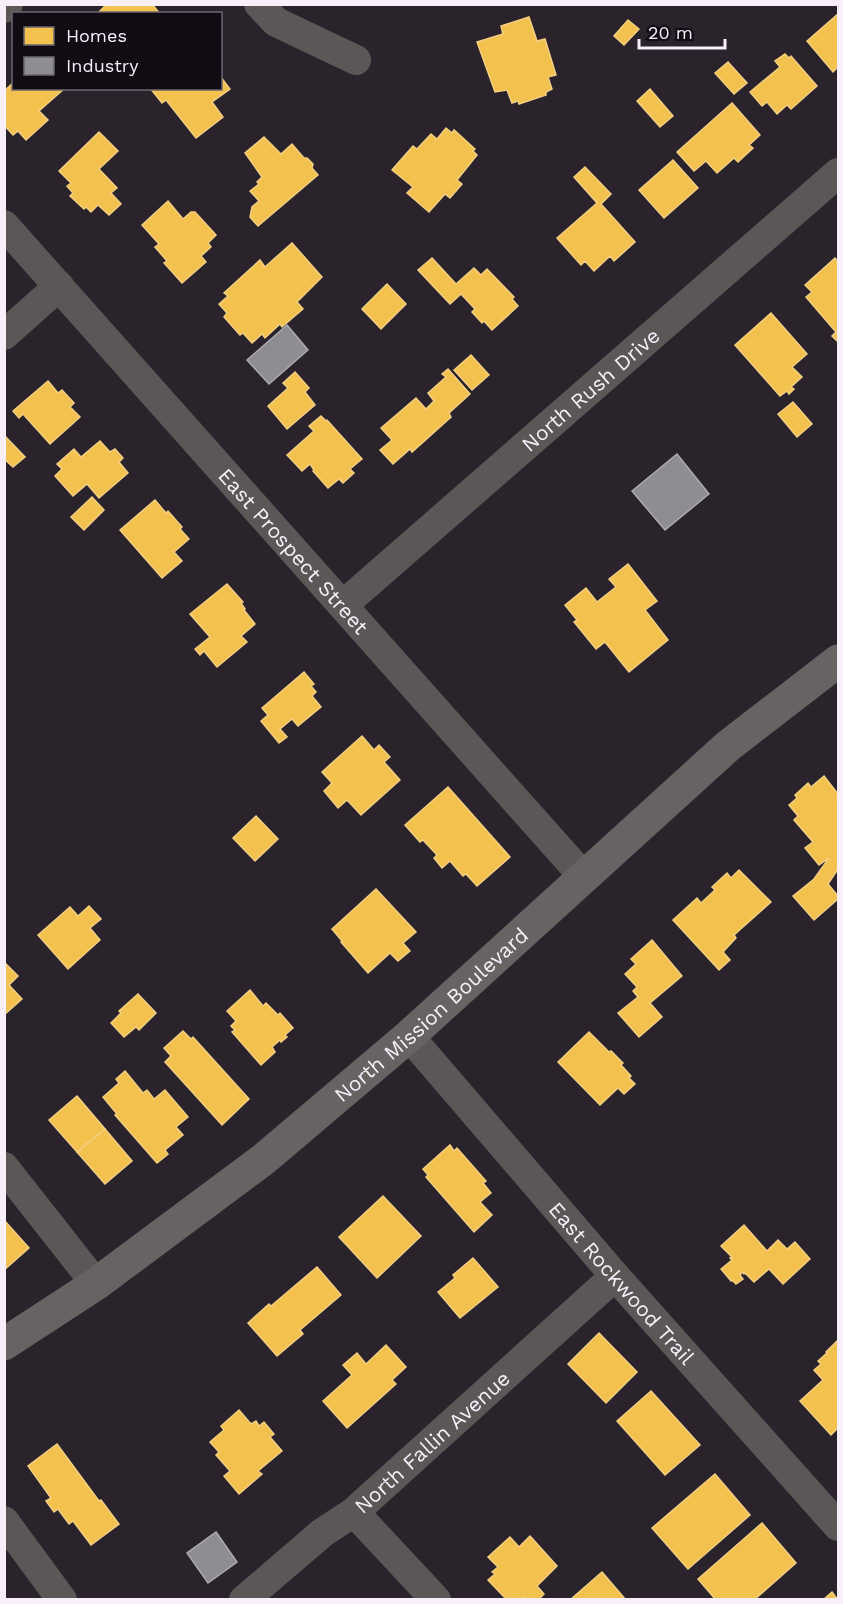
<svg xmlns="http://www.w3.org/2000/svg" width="843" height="1604" viewBox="0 0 843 1604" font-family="'Work Sans',sans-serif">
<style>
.homes{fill:#f2c14e;stroke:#f4cf82;stroke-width:1.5}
.industry{fill:#8d8d92;stroke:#adaab2;stroke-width:1.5}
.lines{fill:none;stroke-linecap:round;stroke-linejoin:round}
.minor{stroke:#5a5756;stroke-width:30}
.secondary{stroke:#676362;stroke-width:33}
.labels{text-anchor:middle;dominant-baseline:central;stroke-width:6;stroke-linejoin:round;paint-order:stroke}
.street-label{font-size:21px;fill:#f8effb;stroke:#110b13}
</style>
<rect width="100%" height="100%" fill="#2a232c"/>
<g class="homes">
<path d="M107,4h45l8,10h-63z"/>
<path d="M838,14v53l-5,5 -26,-31z"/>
<path d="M529,17l8,24 8,-2 11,36 -8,2 4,12 -6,3v3l-27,9 -1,-3 -6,2 -5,-13 -12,2 -18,-50 26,-8 -2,-8z"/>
<path d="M628,20l11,9 -15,16 -10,-9z"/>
<path d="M785,54l4,4 2,-2 26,30 -26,23 -4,-4 -10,9 -10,-12 -5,4 -12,-14 30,-25 -5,-6z"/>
<path d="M728,62l19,21 -13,11 -19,-21z"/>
<path d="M220,76l10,13 -18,13 11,15 -27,21 -30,-38 -4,3 -12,-15h70z"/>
<path d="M13,83l1,5h51l-26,23 9,9 -22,20 -8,-9 -5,4 -9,-10v-34z"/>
<path d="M650,89l23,27 -13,11 -23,-26z"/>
<path d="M732,103l28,32 -11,10 4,3 -15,14 -4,-4 -17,15 -11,-12 -12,10 -17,-19z"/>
<path d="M446,128l6,5 2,-3 21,19 -2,2 4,4 -20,25 5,4 -12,14 -5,-4 -16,18 -22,-19 6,-6 -21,-17 21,-24 4,3 14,-15 6,5z"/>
<path d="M99,132l19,19 -19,18 18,19 -6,5 10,11 -12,11 -11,-10 -7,7 -5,-5 -2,2 -14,-13 3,-3 -6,-7 4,-3 -12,-12z"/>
<path d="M264,137l17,17 11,-10 12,14h3l6,6 -1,4 6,7 -60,51 -8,-9 2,-10 7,-6 -9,-10 9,-7 -2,-2 5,-5 -17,-24z"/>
<path d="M673,160l25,28 -34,30 -25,-28z"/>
<path d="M585,167l26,27 -10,10 34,38 -21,19 -4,-5 -16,15 -9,-10 -4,4 -24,-27 40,-35 -23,-26z"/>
<path d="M168,201l15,18 8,-7h4l21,23 -8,8 3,4 -10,9 5,6 -24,21 -18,-20 3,-2 -12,-14 4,-3 -17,-19z"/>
<path d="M292,243l30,34 -25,25 6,7 -21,18 -2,-3 -15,14 -3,-4 -10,9 -9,-10 -3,2 -16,-18 3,-4 -8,-9 9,-8 -4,-3 36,-33 5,7z"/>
<path d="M432,258l24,26 18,-16 7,7 6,-6 27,28 -2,2 6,7 -26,24 -8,-9 -2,2 -10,-11 3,-3 -14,-15 -11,10 -32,-34z"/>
<path d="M835,258l3,4v80l-6,-6 4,-4 -30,-35 6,-5 -7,-7z"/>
<path d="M387,284l19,20 -25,25 -19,-20z"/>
<path d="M771,313l36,41 -15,13 10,10 -11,10 3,2 -5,5 -2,-3 -7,5 -45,-51z"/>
<path d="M471,355l18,20 -17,15 -18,-20z"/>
<path d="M448,369l22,25 -21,19 2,4 -39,35 -2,-3 -17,15 -13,-14 12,-10 -11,-12 35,-30 10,11 8,-8 -6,-8 18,-16 -4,-3z"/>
<path d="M295,372l14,16 -4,4 10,13 -28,24 -19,-23 20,-18 -5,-5z"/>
<path d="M48,381l10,12 4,-3 12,13 -4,4 10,10 -30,27 -27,-30 -4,4 -6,-7z"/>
<path d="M793,402l19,22 -15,13 -19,-23z"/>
<path d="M321,416l5,5 1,-1 35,39 -12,10 4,4 -11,10 -4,-4 -11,9 -15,-17 1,-1 -4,-6 -8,7 -15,-16 27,-24 -5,-5z"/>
<path d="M4,435l21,22 -12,10 -9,-8z"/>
<path d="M100,441l10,11 5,-3 8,9 -4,4 9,11 -29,25 -12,-14 -14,12 -18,-20 7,-7 -5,-5 17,-15 7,8z"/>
<path d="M92,497l12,13 -20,20 -13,-13z"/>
<path d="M155,500l11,13 2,-2 14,16 -2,2 9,10 -15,13 8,9 -20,17 -42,-48z"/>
<path d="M628,564l29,37 -12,9 23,30 -39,32 -24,-30 -9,7 -22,-27 3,-2 -12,-15 21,-17 11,14 19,-15 -7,-8z"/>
<path d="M227,584l16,18 -2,1 4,6 -1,1 11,14 -14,12 6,6 -30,25 -13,-16 -4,4 -5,-6 15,-12 -20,-23z"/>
<path d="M304,672l10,12 -3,2 5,6 -4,4 9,11 -23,19 -6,-7 -12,10 7,8 -8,6 -18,-22 7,-6 -6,-7z"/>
<path d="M362,736l12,14 5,-5 11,12 -6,5 16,18 -39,35 -14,-15 -9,8 -14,-17 8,-8 -10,-11z"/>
<path d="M824,776l14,18v75l-10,15 10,12v3l-24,21 -21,-24 21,-17 15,-21 -10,7 -14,-17 8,-6 -19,-22 4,-4 -9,-11 8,-7 -2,-3 13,-12 3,4z"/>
<path d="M448,787l62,70 -33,29 -11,-12 -3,2 -13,-15 -8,7 -8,-10 3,-3 -14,-15 -3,2 -15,-17z"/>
<path d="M256,816l22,23 -23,22 -22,-23z"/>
<path d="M739,870l32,32 -37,33 2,3 -13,14 7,8 -11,10 -46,-50 24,-22 4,5 14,-13 -3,-3 15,-14 4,5z"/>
<path d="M376,889l40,43 -13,11 7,8 -12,10 -8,-8 -22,20 -27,-31 1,-1 -10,-12z"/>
<path d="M89,906l12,13 -11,9 10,12 -32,29 -30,-34 32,-28 8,9z"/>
<path d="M652,940l30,36 -32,27 12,14 -23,20 -21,-24 20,-16 -5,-6 4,-4 -12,-13 11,-10 -5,-5z"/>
<path d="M5,963l13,13 -9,9 13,14 -18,16z"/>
<path d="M250,990l13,16 3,-3 12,12 2,-2 13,15 -8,7 2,2 -6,5 -1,-2 -8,7 3,5 -14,13 -29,-33 3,-2 -4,-4 5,-5 -9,-10z"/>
<path d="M138,994l18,19 -17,17 -3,-3 -12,10 -13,-14 10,-10 -2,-2z"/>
<path d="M183,1031l8,8 2,-2 56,62 -27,26 -57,-63 6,-6 -7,-8z"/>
<path d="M589,1032l20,20 2,-1 12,12 -2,2 10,11 -2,2 6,6 -11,10 -6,-6 -18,17 -42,-43z"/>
<path d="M125,1071l18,22 4,-3 7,9 11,-9 23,27 -12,10 7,8 -18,15 3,4 -11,9 -42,-48 2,-1 -14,-17 16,-14 -3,-4z"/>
<path d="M77,1096l28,33 -28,23 -28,-32z"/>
<path d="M105,1129l27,32 -27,23 -28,-32z"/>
<path d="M450,1145l4,6 3,-3 29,33 -3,2 8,10 -11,9 12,13 -18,17 -48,-55 2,-2 -5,-6z"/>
<path d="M383,1196l38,40 -44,42 -38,-41z"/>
<path d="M4,1220l25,28 -25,22z"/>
<path d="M744,1225l23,26 11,-11 9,9 8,-7 15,17 -27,25 -14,-15 -15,13 -9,-9 -1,1 -2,-2 -2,3 3,4 -7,5 -4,-4 -1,1 -10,-12 11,-9 -2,-2 2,-1 -11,-11z"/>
<path d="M473,1258l25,29 -38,31 -22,-26 17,-14 -2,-3z"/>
<path d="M317,1267l24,28 -41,35 3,4 -26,22 -29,-33 21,-19 2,2z"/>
<path d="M599,1333l38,39 -31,31 -38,-39z"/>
<path d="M838,1340v88l-7,7 -31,-34 23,-21 -9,-10 7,-6 -3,-3 9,-8 -1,-1z"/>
<path d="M386,1345l20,22 -14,13 4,4 -49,44 -24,-27 29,-26 -9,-10 14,-12 9,11z"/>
<path d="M651,1391l49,54 -35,30 -48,-54z"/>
<path d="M239,1410l12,14 5,-3 3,5 5,-4 10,12 -4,3 12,14 -24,20 4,3 -23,20 -15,-18 6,-5 -14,-16 3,-3 -9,-10 14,-12 -3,-4z"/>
<path d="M57,1444l42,57 2,-1 18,24 -28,21 -18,-24 -4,3 -11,-15 -4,3 -8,-11 5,-3 -23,-32z"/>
<path d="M715,1474l35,41 -62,54 -36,-41z"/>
<path d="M762,1523l34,40 -42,37h-38l-18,-21z"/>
<path d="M530,1536l27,30 -20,20 7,8 -6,6h-11l-2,-3 -3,3h-15l-19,-20 7,-6 -3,-2 6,-5 -10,-10 22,-20 9,10z"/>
<path d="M602,1572l24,28h-56z"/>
<path d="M832,1592l6,8h-15z"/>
</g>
<g class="industry">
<path d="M287,325l21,25 -39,34 -22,-24z"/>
<path d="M677,454l32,40 -44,36 -33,-39z"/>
<path d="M216,1532l21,30 -29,21 -21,-30z"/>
</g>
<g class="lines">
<g class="minor">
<path d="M259,4l17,18 80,38"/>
<path d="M4,8l4,-4"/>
<path id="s1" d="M4,225l580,652"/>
<path d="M4,335l55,-49"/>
<path id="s2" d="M343,605l495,-432"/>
<path id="s3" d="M409,1036l206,240 223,250"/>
<path d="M4,1167l92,117"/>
<path d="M354,1512l82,88"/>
<path d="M4,1521l58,79"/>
<path id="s4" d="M244,1600l78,-67 32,-21 261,-236"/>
</g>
<path class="secondary" id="s5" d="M4,1344l92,-60 168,-125 145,-123 319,-290 110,-85"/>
</g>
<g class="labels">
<g class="street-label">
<text stroke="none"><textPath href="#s2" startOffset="328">North Rush Drive</textPath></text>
<text stroke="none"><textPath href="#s1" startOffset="436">East Prospect Street</textPath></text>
<text stroke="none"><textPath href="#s5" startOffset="540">North Mission Boulevard</textPath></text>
<text stroke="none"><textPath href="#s3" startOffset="326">East Rockwood Trail</textPath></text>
<text stroke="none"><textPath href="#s4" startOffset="246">North Fallin Avenue</textPath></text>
</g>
</g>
<rect width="843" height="1604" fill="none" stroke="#f8effb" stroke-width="12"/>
<rect x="12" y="12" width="210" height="78" fill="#110b13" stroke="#6d6670" stroke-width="1.5"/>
<rect x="24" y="27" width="30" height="18" fill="#f2c14e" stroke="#6d6670" stroke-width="1.5"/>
<text x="66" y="42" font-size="18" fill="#f8effb">Homes</text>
<rect x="24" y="57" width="30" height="18" fill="#8d8d92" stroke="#6d6670" stroke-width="1.5"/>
<text x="66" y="72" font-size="18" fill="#f8effb">Industry</text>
<path d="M639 39v9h86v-9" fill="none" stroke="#f8effb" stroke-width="3"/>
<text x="648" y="39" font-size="18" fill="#f8effb" stroke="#110b13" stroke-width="4.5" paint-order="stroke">20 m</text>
</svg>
